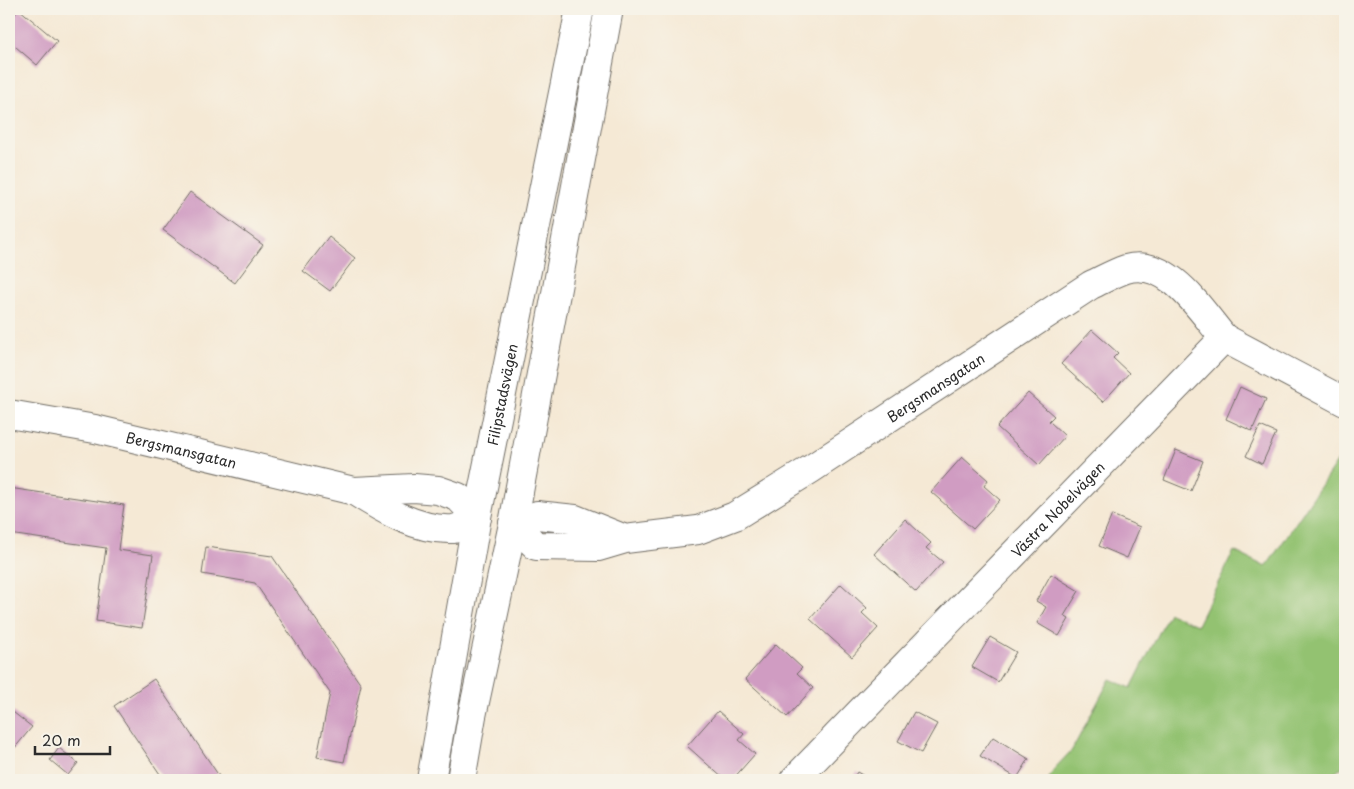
<svg xmlns="http://www.w3.org/2000/svg" width="1354" height="789" viewBox="0 0 1354 789" font-family="'Playpen Sans',sans-serif">
<style>
.green{fill:#93c271;stroke:#5f764e}
.building{fill:#d09cc2}
.lines{fill:none;stroke-linecap:round;stroke-linejoin:round}
.minor-casing{stroke:#726e66;stroke-width:30}
.tertiary-casing{stroke:#726e66;stroke-width:30}
.minor{stroke:#fff;stroke-width:28}
.tertiary{stroke:#fff;stroke-width:28}
.labels{text-anchor:middle;dominant-baseline:central;stroke-width:5;stroke-linejoin:round;paint-order:stroke}
.street-label{font-size:14px;fill:#2b2b2b;stroke:#f7f3e8}
</style>
<rect width="100%" height="100%" fill="#f7f3e8"/>
<filter id="ink" filterUnits="userSpaceOnUse"><feTurbulence type="fractalNoise" baseFrequency=".02" numOctaves="2"/><feDisplacementMap in="SourceGraphic" scale="10" xChannelSelector="R" yChannelSelector="G"/><feConvolveMatrix kernelMatrix="1 2 1 2 8 2 1 2 1" color-interpolation-filters="sRGB"/></filter>
<filter id="wash" filterUnits="userSpaceOnUse"><feTurbulence type="fractalNoise" baseFrequency=".0096" numOctaves="4" result="noise"/><feDisplacementMap in="SourceGraphic" scale="20" xChannelSelector="R" yChannelSelector="G"/><feGaussianBlur stdDeviation="1.12" result="paint"/><feColorMatrix in="noise" values="0 0 0 0 0 0 0 0 0 0 0 0 0 0 0 0 0 1.4 0 .05"/><feComposite in="paint" operator="in"/></filter>
<g filter="url(#wash)">
<rect width="100%" height="100%" fill="#f5e9d5"/>
<path class="green" d="M1345,450v315l-19,15h-278l7,-12 17,-18 38,-71 21,9 38,-75 28,12 37,-74 32,16z"/>
<g id="blocks">
<g class="building">
<path d="M19,9l38,32 -20,24 -28,-24v-19z"/>
<path d="M190,192l73,53 -28,38 -72,-53z"/>
<path d="M329,237l26,21 -25,33 -27,-20z"/>
<path d="M1092,330l26,23 -5,5 16,15 -26,29 -42,-38z"/>
<path d="M1240,387l26,12 -14,32 -26,-12z"/>
<path d="M1028,393l26,23 -5,5 16,15 -26,29 -42,-38z"/>
<path d="M1260,426l16,7 -14,31 -16,-8z"/>
<path d="M1176,450l27,11 -12,30 -27,-11z"/>
<path d="M962,457l26,23 -4,6 16,14 -27,29 -42,-37z"/>
<path d="M9,488l115,17 -6,45 35,5 -11,73 -46,-7 10,-73 -97,-14z"/>
<path d="M1112,515l28,12 -13,31 -28,-12z"/>
<path d="M905,519l26,24 -5,5 17,14 -27,30 -42,-38z"/>
<path d="M206,547l66,9 89,129 -17,77 -27,-5 13,-64 -75,-110 -53,-9z"/>
<path d="M1051,574l28,17 -15,25 5,3 -10,17 -22,-13 9,-16 -10,-6z"/>
<path d="M841,584l26,24 -5,5 16,15 -26,29 -42,-38z"/>
<path d="M990,637l26,15 -18,30 -26,-15z"/>
<path d="M776,644l26,24 -5,5 16,15 -26,29 -42,-38z"/>
<path d="M154,679l65,97 -6,4h-49l-50,-74z"/>
<path d="M9,709l23,18 -19,23 -4,-3z"/>
<path d="M718,711l26,23 -5,6 16,14 -23,26h-7l-38,-34z"/>
<path d="M914,712l23,12 -16,29 -23,-12z"/>
<path d="M993,737l36,22 -12,19 -37,-22z"/>
<path d="M59,748l19,15 -10,12 -18,-15z"/>
<path d="M857,772l14,8h-19z"/>
</g>
</g>
</g>
<g filter="url(#ink)">
<use href="#blocks" fill-opacity="0" stroke="#726e66" stroke-width="1"/>
<g class="lines">
<g class="minor-casing">
<g id="minor">
<path id="s1" d="M625,539l-50,-20 -38,-4 -24,9 23,22 62,1 27,-8 73,-9 37,-14 76,-47 280,-184c11,-5 23,-12 35,-16 43,-12 74,41 98,69"/>
<path id="s2" d="M794,780l430,-442 121,64"/>
</g>
</g>
<g class="tertiary-casing">
<g id="tertiary">
<path id="s3" d="M9,414l86,15 259,62 60,-3 24,2 20,7 19,20"/>
<path d="M354,491c28,18 64,40 99,38 8,-1 17,-8 24,-12"/>
<path id="s4" d="M431,780l46,-263 103,-508"/>
<path d="M461,780l11,-64 41,-192 96,-515"/>
</g>
</g>
<use href="#minor" class="minor"/>
<use href="#tertiary" class="tertiary"/>
</g>
</g>
<g class="labels">
<g class="street-label">
<text stroke="none"><textPath href="#s1" startOffset="591">Bergsmansgatan</textPath></text>
<text stroke="none"><textPath href="#s4" startOffset="392">Filipstadsvägen</textPath></text>
<text stroke="none"><textPath href="#s3" startOffset="176">Bergsmansgatan</textPath></text>
<text stroke="none"><textPath href="#s2" startOffset="378">Västra Nobelvägen</textPath></text>
</g>
</g>
<rect width="1354" height="789" fill="none" stroke="#f7f3e8" stroke-width="30"/>
<path d="M35 746v8h75v-8" fill="none" stroke="#2b2b2b" stroke-width="2.5"/>
<text x="42" y="746" font-size="15" fill="#2b2b2b" stroke="#f7f3e8" stroke-width="4" paint-order="stroke">20 m</text>
</svg>
